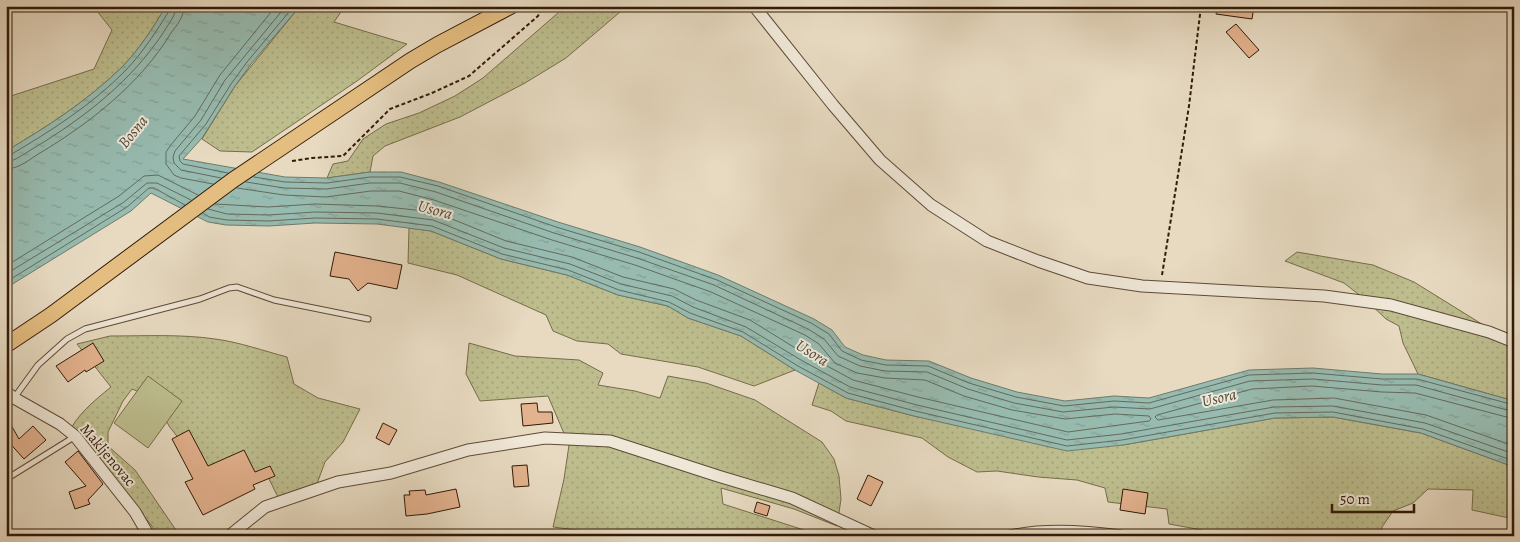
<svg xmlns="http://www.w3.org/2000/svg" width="1520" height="542" viewBox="0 0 1520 542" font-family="Alegreya,serif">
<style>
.grass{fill:url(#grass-dots);stroke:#776c4a}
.park{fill:#bdbd8e;stroke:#776c4a}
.water{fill:url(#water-ripples);stroke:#6e7b6c}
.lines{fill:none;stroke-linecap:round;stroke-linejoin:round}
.shore{stroke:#646a5c;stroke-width:1}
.building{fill:#e3b28e;stroke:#311a07}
.service-casing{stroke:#5e4a36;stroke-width:7}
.tertiary-casing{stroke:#5e4a36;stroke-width:13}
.primary-casing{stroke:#311a07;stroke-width:17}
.path{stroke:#311a07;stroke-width:2;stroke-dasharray:4 2.5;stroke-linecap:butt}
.service{stroke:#efe7d7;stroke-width:5}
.tertiary{stroke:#efe7d7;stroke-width:11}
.primary{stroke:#e4bd80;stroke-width:15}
.labels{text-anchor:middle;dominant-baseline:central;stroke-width:4;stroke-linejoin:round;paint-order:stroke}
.street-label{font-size:15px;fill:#311a07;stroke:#efe7d7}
.water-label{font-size:16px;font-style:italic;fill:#504a3a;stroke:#efe7d7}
</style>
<defs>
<pattern id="grass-dots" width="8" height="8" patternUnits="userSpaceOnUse" patternTransform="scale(1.25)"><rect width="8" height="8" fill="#bdbd8e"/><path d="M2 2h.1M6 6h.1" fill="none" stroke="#a3a279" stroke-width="1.8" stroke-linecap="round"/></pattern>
<pattern id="water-ripples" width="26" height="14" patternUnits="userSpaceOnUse" patternTransform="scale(1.25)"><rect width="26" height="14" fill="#97bbb0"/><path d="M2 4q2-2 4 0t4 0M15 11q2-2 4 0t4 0" fill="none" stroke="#83a096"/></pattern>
</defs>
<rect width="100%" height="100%" fill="#e7dac1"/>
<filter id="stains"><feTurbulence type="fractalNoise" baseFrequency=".004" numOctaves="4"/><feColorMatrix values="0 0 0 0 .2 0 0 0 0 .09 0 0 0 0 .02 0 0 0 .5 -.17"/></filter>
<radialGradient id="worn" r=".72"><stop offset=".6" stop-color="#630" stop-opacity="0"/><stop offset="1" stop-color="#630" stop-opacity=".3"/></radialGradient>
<g class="grass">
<path d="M93,6h73c-13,22 -27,44 -45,62 -34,33 -74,59 -115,83v-63l5,8 83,-27 18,-39z"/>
<path d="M300,6h45l-11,16 73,22 -50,37 -105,71 -32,-1 -18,-12 33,-53z"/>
<path d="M566,6h61l-61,52 -41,25 -65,34 -75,29 -12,10 -3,16 -43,6 6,-14 15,-3 15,-22 23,-15 33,-11 36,-17 28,-18z"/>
<path d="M409,228l22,3 70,28 66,16 51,20 50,11 20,12 53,18 54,34 -41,16 -56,-19 -77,-13 -13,-10 -31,-3 -24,-10 -7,-16 -89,-40 -49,-12z"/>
<path d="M1297,252l76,13 41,17 100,62v57l-96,-27 -15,-31 -4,-17 -13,-7 -19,-18 -23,-18 -59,-22z"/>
<path d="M110,336c35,0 71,-2 105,3 24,3 49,12 72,18l7,27 24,14 42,11 -17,33 -18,20 -10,27 -37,8 -11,-22 -59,1 -39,-50 -15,-28 -22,-9 -9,12 -15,31v14l27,24 45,66h-20l-59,-73 -33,-28c7,-19 27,-35 43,-48l-34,-43z"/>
<path d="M469,343l46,13 64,4 24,13 -5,12 37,6 25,7 8,-22 38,7 49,17 67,42 12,17 5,17 2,23 -4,27 -43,-17 -73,-21 2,16 81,26 9,6h-190l-2,-6 -22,3 -46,-6 11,-48 5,-34 -21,-49 -68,5 -14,-27z"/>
<path d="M819,383l27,15 68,18 43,9 166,20 152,-27 58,-1 88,16 93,34v52l-42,-9 1,-20 -45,-1 -15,14 -20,8 -11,16 -2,9h-145l-66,-12 -2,-15 -59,-7 -3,-14 -28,-8 -39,-3 -41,-6 -20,1 -29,-15 -26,-19 -76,-17 -15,-10 -19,-6z"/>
</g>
<path class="park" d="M148,376l34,25 -34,47 -34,-25z"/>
<path class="water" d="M166,6h134l-49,58 -16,22 -33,52 -19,21 102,18 42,1 43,-6h31l38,10 119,40 82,25 78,28 96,44 18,11 13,17 18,8 23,5 43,1 42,17 46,14 48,9 49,-5 35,2 100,-28 64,-2 69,6h36l96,27v66l-93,-34 -88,-16 -58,1 -152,27 -56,6 -153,-35 -68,-18 -51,-28 -54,-34 -53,-18 -20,-12 -50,-11 -51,-20 -66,-16 -70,-28 -54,-7 -62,-1 -46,3 -43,-1 -18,-3 -57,-29 -20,18 -125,77v-137c41,-24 81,-50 115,-83 18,-18 32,-40 45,-62z"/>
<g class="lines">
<g class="shore">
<path d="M6,155h4c41,-24 83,-51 116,-85 17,-18 30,-38 43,-59l1,-5"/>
<path d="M6,162c10,-1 19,-9 28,-14 50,-30 99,-68 131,-118 4,-7 11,-15 11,-24"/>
<path d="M6,169c13,0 24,-10 34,-16 50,-30 100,-69 131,-120 6,-8 13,-16 13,-27"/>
<path d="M228,173l-45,-9 -3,-3 -1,-5 27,-32 25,-40 16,-22 47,-56"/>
<path d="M254,177l31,5 42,1 43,-6h30l38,9 118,41 83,25 78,28 94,43 18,11 13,17 19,9 25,5 42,1 41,17 47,14 48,9 50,-5 35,2 100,-28 64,-2 69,6h35l97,26"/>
<path d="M221,178l-40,-8 -7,-7 -1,-6 2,-6 26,-31 24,-40 61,-74"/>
<path d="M246,182l38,6 43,1 43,-6h30l36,9 118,41 83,25 77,27 94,44 16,10 14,17 22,10 25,5 42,1 41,17 46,14 49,9 51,-5 36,2 100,-28 63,-2 69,6h34l98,27"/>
<path d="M213,184l-32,-6 -7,-3 -8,-11v-12l4,-6 25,-30 25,-41 56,-69"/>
<path d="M215,204l53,3 47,-3 62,2 58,6 71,29 66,16 51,20 51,12 22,11 54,20 55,34 48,26 65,17 150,35 81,-11 2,-2 -2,-3 -34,-2 -50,5 -53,-9 -48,-14 -39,-16 -40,-2 -28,-5 -22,-10 -16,-19 -14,-9 -94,-43 -76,-27 -83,-25 -118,-40 -35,-9h-28l-45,6 -42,-2 -47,-7"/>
<path d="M208,209l19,5 41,1 47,-3 62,1 56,7 71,28 66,16 51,20 51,12 21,11 53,20 55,33 49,27 67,18 150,35 54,-6 153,-27 59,-1 92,17 89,31"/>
<path d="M203,213l6,4 18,3 42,1 46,-3 62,1 55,7 70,28 66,16 51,20 50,12 21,11 53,19 55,34 50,27 67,18 152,35 55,-6 153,-27 58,-1 90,17 91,32"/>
<path d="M6,266l113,-70 25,-20 14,-1 40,20"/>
<path d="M6,274l118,-72 23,-19h10l34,17"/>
<path d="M6,282l121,-75 22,-19h5l31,17"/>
<path d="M1514,419l-99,-26 -33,-1 -70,-6 -60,3 -95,26 -2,2 3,3 115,-20 61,-2 92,17 88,31"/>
</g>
</g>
<g class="building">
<path d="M1218,6h36l-2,13 -36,-5z"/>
<path d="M1236,24l23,26 -10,8 -23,-26z"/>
<path d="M335,252l67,13 -5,24 -29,-6 -10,8 -9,-12 -19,-3z"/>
<path d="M93,343l11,18 -18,11 -1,-2 -17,12 -12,-16z"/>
<path d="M537,403l1,9h14l1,11 -30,3 -2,-22z"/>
<path d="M6,416l13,23 14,-13 13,14 -22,19 -18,-20z"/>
<path d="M383,423l14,7 -8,15 -13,-7z"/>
<path d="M189,430l19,36 36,-16 11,22 15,-6 5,10 -22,9 2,4 -52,26 -18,-33 8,-3 -21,-40z"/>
<path d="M78,451l25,33 -15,16 2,4 -15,5 -6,-17 17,-6 -21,-24z"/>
<path d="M527,465l2,21 -15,1 -2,-21z"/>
<path d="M868,475l15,7 -12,24 -14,-7z"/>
<path d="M456,489l4,18 -33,7 -21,2 -2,-21h6l-1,-4 16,-1 1,5z"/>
<path d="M1123,489l25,4 -3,21 -25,-4z"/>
<path d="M757,502l13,4 -3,10 -13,-4z"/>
</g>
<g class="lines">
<g class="service-casing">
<g id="service">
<path d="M14,398l24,-33 29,-26 18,-10 115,-30 29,-11 8,-1 37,13 94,19"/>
<path d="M8,478l66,-41"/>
</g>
</g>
<g class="tertiary-casing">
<g id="tertiary">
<path d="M754,6l79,99 47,55 51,45 56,36 51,20 50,17 54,8 182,10 67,9 98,27 25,10"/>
<path d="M6,392l8,6 46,26 15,12 60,76 14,24"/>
<path d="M229,536l36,-29 73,-25 53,-9 77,-23 77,-12 65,3 108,35 74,22 82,38"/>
<path d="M1010,536c35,-8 75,-5 111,0"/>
</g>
</g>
<g class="primary-casing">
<path id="primary" d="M6,345l45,-30 182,-135 177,-119 27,-16 74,-39"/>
</g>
<g class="path">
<path d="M292,161l20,-3 31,-2 47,-47 42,-16 37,-17 69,-60 5,-10"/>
<path d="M1162,275l27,-169 12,-100"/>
</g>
<use href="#service" class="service"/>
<use href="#tertiary" class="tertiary"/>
<use href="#primary" class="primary"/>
</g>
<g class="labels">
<g class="street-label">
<text transform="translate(108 455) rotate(50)">Makljenovac</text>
</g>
<g class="water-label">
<text transform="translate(133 132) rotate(-51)">Bosna</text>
<text transform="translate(435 210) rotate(15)">Usora</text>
<text transform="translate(812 353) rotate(32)">Usora</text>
<text transform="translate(1219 398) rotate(-13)">Usora</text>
</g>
</g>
<rect width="1520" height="542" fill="none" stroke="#e7dac1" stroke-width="25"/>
<rect x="8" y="8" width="1505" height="527" fill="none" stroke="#311a07" stroke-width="2.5"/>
<rect x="12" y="12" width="1495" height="517" fill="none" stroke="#311a07"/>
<path d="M1332 504v8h82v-8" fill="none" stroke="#311a07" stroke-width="2.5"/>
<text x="1340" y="504" font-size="15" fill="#311a07" stroke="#efe7d7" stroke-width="4" paint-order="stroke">50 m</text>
<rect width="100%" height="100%" filter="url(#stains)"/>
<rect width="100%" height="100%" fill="url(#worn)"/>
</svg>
